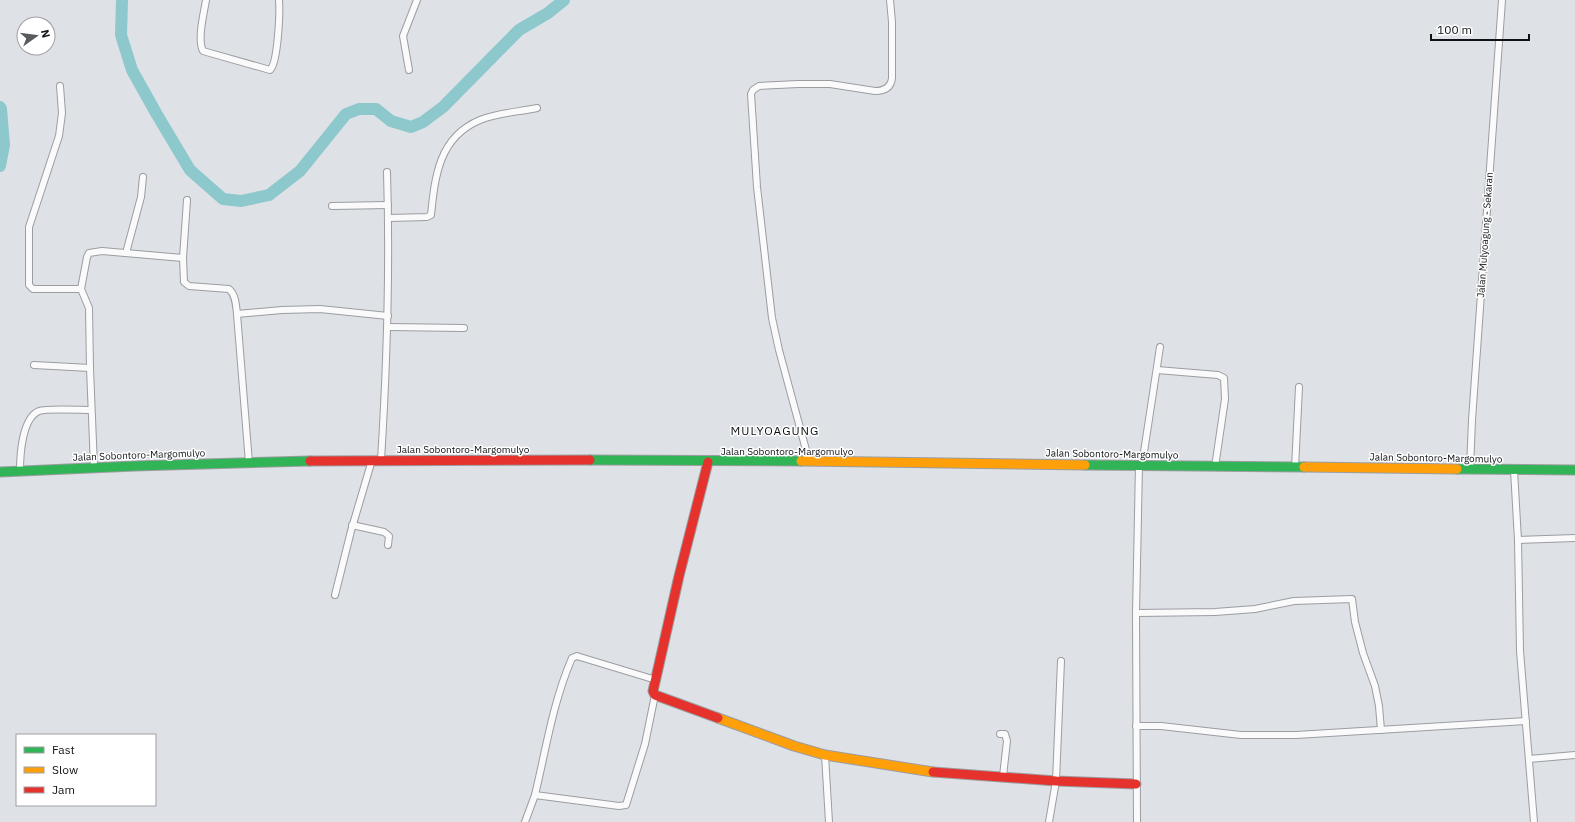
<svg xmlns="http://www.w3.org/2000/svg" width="1575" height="822" viewBox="0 0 1575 822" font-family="'IBM Plex Sans',sans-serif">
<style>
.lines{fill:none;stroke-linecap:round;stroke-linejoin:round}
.river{stroke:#8cc8cc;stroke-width:12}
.street-casing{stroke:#9b9da1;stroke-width:8}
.fast-casing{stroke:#9b9da1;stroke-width:11}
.slow-casing{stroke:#9b9da1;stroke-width:11}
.jam-casing{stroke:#9b9da1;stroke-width:11}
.street{stroke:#fafafb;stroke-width:6}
.fast{stroke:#30b455;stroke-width:9}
.slow{stroke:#ff9f0a;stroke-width:9}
.jam{stroke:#e5322d;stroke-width:9}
.labels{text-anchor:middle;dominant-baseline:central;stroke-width:3;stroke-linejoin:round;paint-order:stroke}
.street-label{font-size:10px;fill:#0f1114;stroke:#fff}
.quarter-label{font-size:12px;letter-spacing:1px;fill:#0f1114;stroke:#fff}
</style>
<rect width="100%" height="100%" fill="#dee1e6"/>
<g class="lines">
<g class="river">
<path d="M122,0l-1,35 11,35 24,43 34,57 33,29 18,2 28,-6 31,-24 46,-57 13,-5h17l15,12 20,6 12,-5 20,-15 76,-77 29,-17 16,-13"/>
<path d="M0,107l1,2 3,36 -4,21"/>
</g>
<g class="street-casing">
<g id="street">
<path d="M206,0c-2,13 -9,39 -3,51l67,19c8,-7 10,-58 9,-70"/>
<path d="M409,70l-6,-34 14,-36"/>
<path d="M60,86l2,27 -3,23 -30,91v58l4,4h48"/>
<path d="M187,200l-4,58 1,24 5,4 40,3c7,6 7,17 8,25l12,149"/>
<path d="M332,206l56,-1"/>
<path d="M389,218l38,-1 4,-2c4,-39 8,-78 49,-95 17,-7 38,-8 57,-12"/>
<path d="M126,253l15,-56 2,-20"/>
<path d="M237,314l45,-4 38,-1 68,7"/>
<path d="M388,327l76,1"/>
<path d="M34,365l56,3"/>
<path d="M1157,370l61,5 6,3 1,21 -10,68"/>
<path d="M381,460c6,-96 9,-192 6,-288"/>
<path d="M809,461l-30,-111 -7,-32 -15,-131 -6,-93 2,-4 6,-4 39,-2h32l45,7c9,0 16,-3 17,-13v-56l-2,-22"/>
<path d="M1142,465l18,-118"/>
<path d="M94,467l-4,-99 -1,-60 -8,-19 6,-32 2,-4 13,-2 81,7"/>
<path d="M1295,468l4,-81"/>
<path d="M1470,469l2,-49 30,-420"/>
<path d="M1514,470l4,70 2,111 14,171"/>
<path d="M20,471c0,-16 2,-53 19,-60 8,-3 41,-1 52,-1"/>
<path d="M352,525l32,7 5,4 -1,9"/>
<path d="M1518,540l57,-2"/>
<path d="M335,595l16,-64 21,-71"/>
<path d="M1136,613l79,-1 40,-3 39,-8 58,-2 3,23 8,31 12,33 4,20 2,24"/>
<path d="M655,695l-10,49 -19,61 -7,1 -84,-11c11,-46 18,-93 37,-137l5,-2 3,1 76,23"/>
<path d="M1136,726h25l80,9h55l230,-14"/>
<path d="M1000,734h5l2,7 -4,35"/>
<path d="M825,755l4,67"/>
<path d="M1529,759l46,-4"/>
<path d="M525,822l10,-27"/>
<path d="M1049,822l7,-41 5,-120"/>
<path d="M1137,822l-1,-209 3,-148"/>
</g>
</g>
<g class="fast-casing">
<g id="fast">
<path d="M590,460l211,1"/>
<path d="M1085,465l219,2"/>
<path d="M1457,469l118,1"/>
<path d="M0,472l135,-6 175,-5"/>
</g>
</g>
<g class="slow-casing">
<g id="slow">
<path d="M801,461l284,4"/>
<path d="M1304,467l153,2"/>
<path d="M718,718l76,28 31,9 108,17"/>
</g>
</g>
<g class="jam-casing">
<g id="jam">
<path d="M310,461l280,-1"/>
<path d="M708,462l-29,114 -26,115 2,4 63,23"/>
<path d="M933,772l123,9 80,3"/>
</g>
</g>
<use href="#street" class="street"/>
<use href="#fast" class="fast"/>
<use href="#slow" class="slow"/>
<use href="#jam" class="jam"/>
</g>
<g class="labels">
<g class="street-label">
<text transform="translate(1485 235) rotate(-86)">Jalan Mulyoagung - Sekaran</text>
<text x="463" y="449">Jalan Sobontoro-Margomulyo</text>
<text x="787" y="451">Jalan Sobontoro-Margomulyo</text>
<text transform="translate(1112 454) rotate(1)">Jalan Sobontoro-Margomulyo</text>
<text transform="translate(139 455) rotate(-2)">Jalan Sobontoro-Margomulyo</text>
<text transform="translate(1436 458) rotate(1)">Jalan Sobontoro-Margomulyo</text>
</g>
<g class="quarter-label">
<text x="775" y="430">MULYOAGUNG</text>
</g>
</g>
<rect x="16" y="734" width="140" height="72" fill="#ffffff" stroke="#9fa0a1"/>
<rect x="24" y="747" width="20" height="6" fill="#30b455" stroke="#9fa0a1"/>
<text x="52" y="754" font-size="12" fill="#0f1114">Fast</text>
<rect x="24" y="767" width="20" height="6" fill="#ff9f0a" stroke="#9fa0a1"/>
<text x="52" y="774" font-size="12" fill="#0f1114">Slow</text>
<rect x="24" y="787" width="20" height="6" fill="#e5322d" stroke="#9fa0a1"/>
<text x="52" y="794" font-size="12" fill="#0f1114">Jam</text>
<g transform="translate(36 36) rotate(76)"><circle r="19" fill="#ffffff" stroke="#9fa0a1"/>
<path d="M0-3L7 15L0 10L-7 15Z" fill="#575a5e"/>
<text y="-6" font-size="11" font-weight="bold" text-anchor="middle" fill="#0f1114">N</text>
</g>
<path d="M1431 34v6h98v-6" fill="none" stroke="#0f1114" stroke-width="2"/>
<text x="1437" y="34" font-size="12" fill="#0f1114" stroke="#ffffff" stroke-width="3" paint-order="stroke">100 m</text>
</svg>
